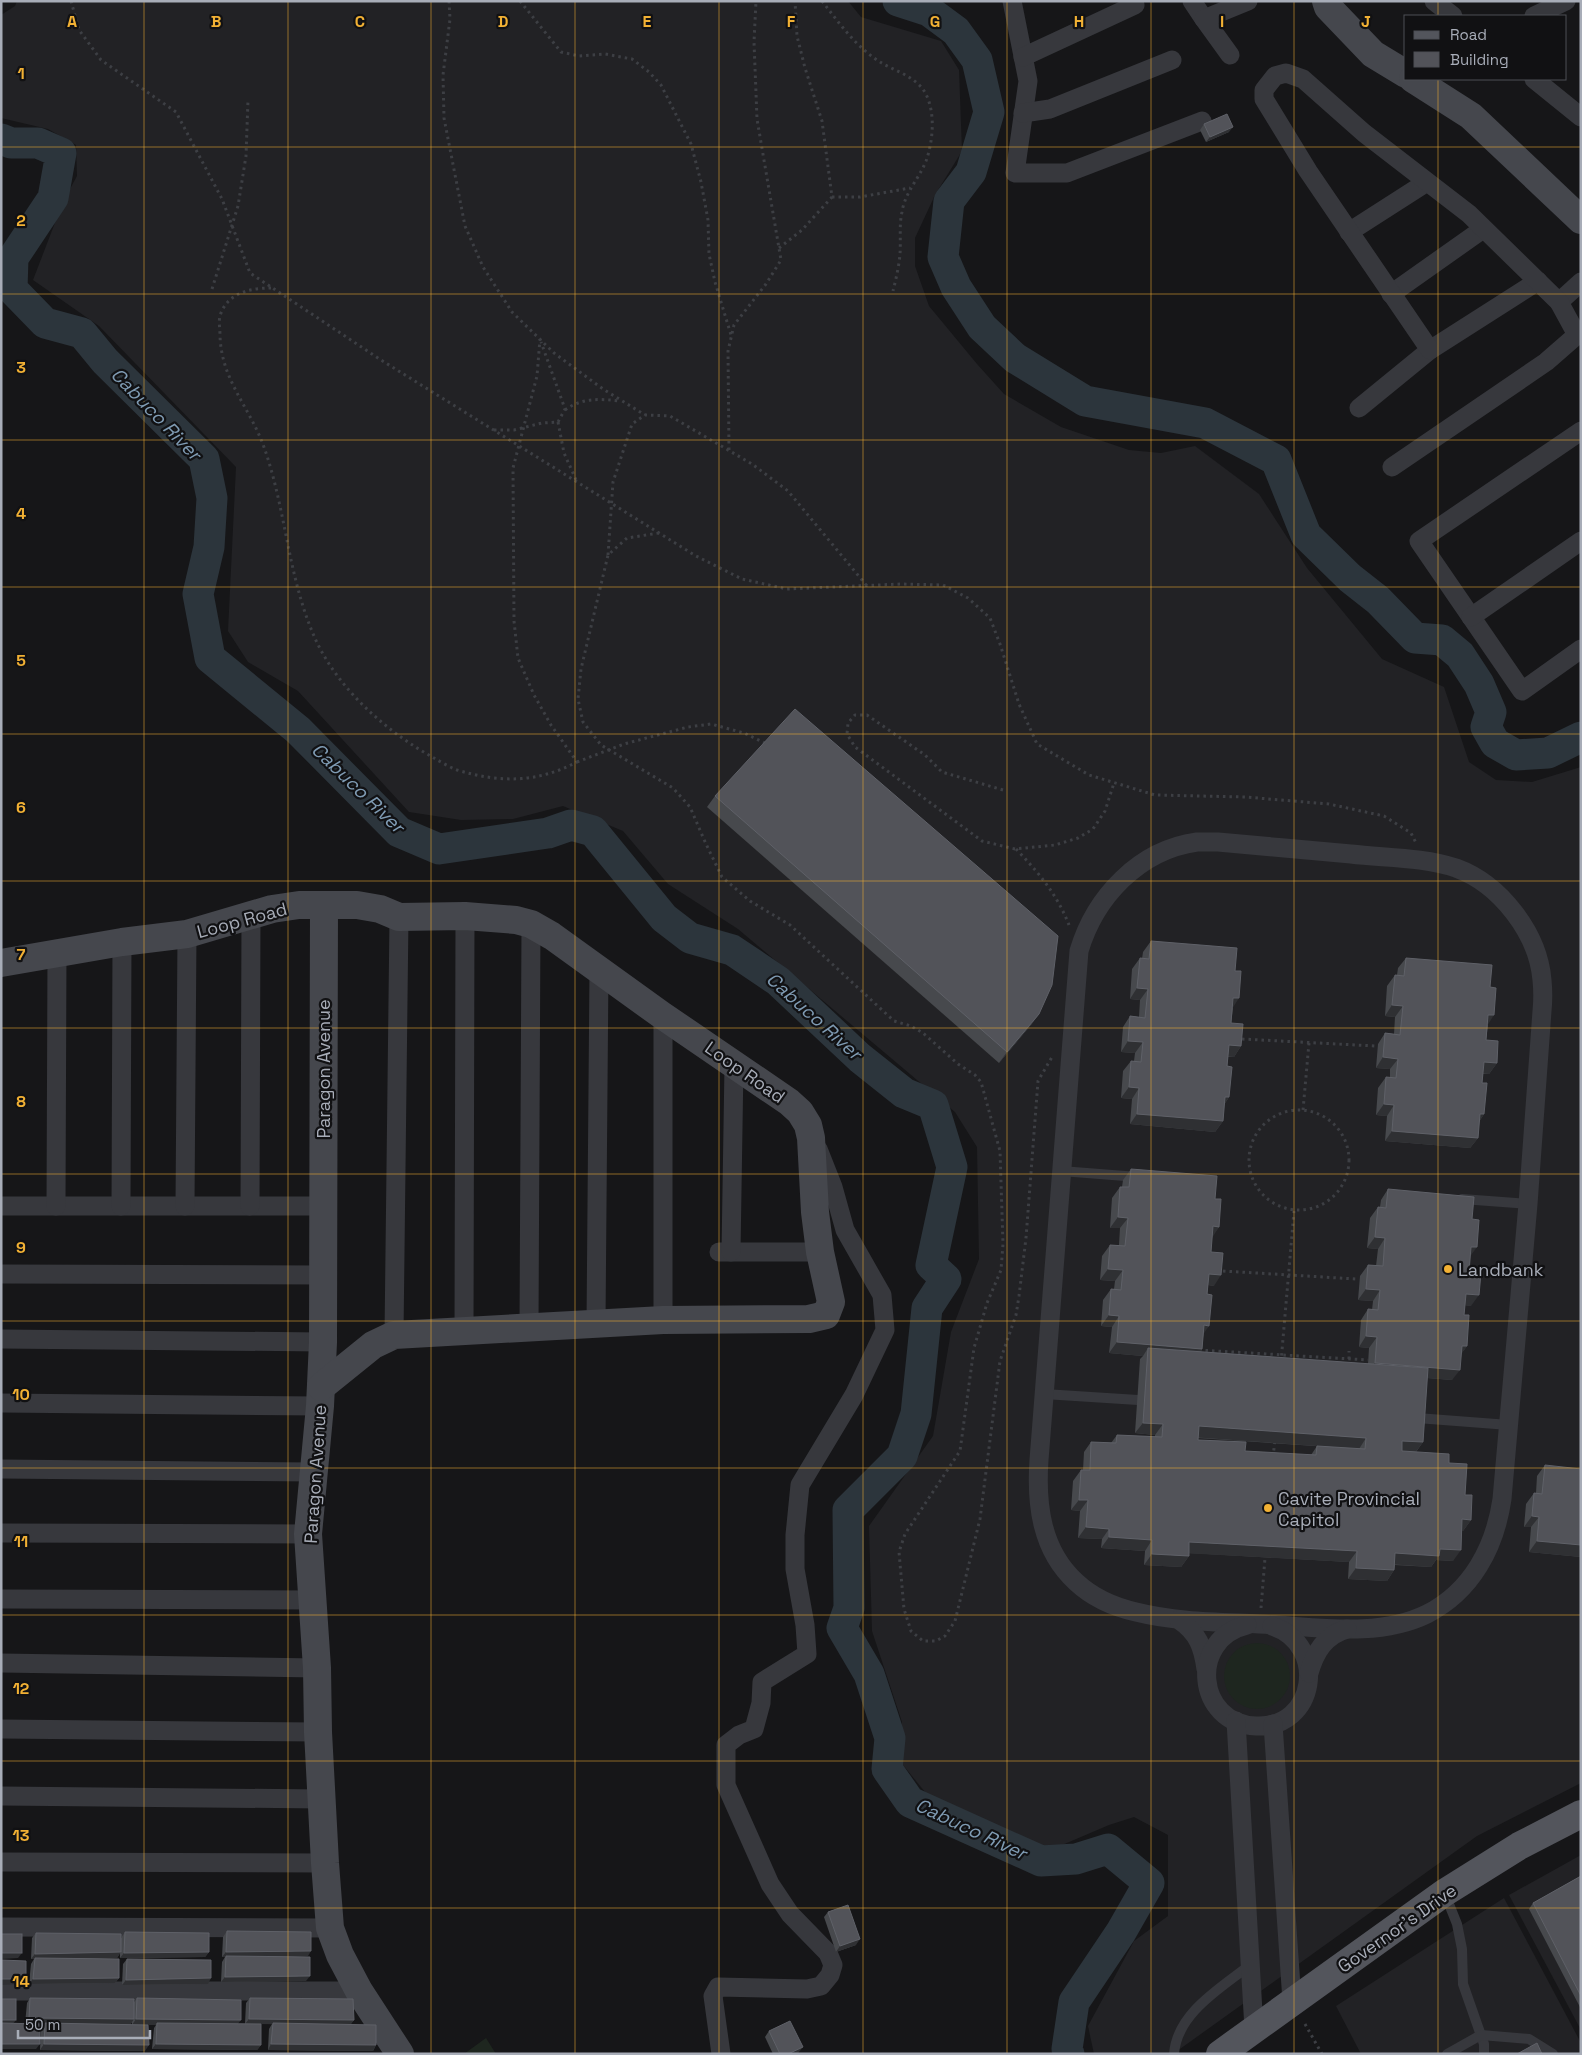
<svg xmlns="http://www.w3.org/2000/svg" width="1582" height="2055" viewBox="0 0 1582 2055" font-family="'Space Grotesk',sans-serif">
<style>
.built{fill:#222225}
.green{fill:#1e261f}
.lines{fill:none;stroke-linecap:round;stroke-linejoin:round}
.river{stroke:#2c353c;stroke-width:31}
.path{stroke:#3d3f44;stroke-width:3;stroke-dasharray:2.5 4;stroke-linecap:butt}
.lane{stroke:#37383d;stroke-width:10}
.street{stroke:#37383d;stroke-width:19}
.secondary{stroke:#45474d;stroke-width:28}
.primary{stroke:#53555c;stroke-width:28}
.wall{fill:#47494d;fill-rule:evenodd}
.shaded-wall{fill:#2f3033}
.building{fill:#525359;stroke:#5f6168;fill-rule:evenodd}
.grid{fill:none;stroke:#f2b134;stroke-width:1;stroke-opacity:0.55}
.poi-dot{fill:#f2b134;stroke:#111113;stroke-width:2}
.labels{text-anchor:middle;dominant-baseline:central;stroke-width:4.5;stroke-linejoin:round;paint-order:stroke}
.street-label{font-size:18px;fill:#a8adb8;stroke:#111113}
.poi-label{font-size:18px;fill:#a8adb8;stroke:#111113;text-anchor:start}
.water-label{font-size:19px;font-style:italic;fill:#7f9bb3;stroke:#111113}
.grid-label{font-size:16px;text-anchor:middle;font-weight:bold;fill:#f2b134;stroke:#111113;stroke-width:4.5;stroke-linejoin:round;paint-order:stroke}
</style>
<rect width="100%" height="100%" fill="#161618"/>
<g class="built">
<path d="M17,1h831l13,16 80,24 18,29 3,81 -27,44 -20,43v28l14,40 48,58 27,30 57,33 68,23 32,3 34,-7 64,48 48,74 75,91 62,28 25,75 27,18 36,2 49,-15v1016l-104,53 -304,218h-79l-6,-28 46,-85 34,-25v-81l-34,-18 -25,8 -61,26 -110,-43 -39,-48 3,-38 -30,-91 -3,-105 64,-90 18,-104 28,-73 -2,-112 -22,-35 -217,-183 -70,-45 -45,-53 -60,-25 -50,13 -52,1 -52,-8 -111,-121 -50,-29 -20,-31 8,-164 -137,-141 -66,-46 30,-78 14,-26 -1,-31 -28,-16 -47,-11v-103l14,-9z"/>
<path d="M1581,1855v175l-72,-135z"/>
<path d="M1504,1898l77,145v11h-220l-25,-48z"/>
</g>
<g class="green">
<circle cx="1257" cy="1676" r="33"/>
<path d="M486,2038l10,16h-32z"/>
</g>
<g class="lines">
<g class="river">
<path d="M898,1l31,10 27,20 21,29 12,52 -18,60 -22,29 -6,56 13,30 26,40 33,31 70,43 120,22 71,37 30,75 44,43 28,22 37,38 27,2 18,15 19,29 12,28 -5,15 9,16 21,12 32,-2 33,-16"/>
<path d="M1,139l10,4h27l23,10 -8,45 -40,60 -1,31 33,34 37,10 23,28 99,98 8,39 -3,49 -11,47 12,64 88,72 101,102 40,17 109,-16 23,-8 22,6 71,87 26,20 42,12 46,31 82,77 44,35 29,12 19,62 -21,98 15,14 -19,29 -11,106 -14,42 -54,54 1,98 -7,20 27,46 21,64 -3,31 23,33 131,59 35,-2 32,-10 41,34 -28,49 -47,70 -7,47 2,5"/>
</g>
<g class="path">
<path d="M71,1l8,29 22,30 75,52 46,87 28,74 131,87 315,196 46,23 45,10 114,-5 42,1 25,13 22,20 10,26 19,60 18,40 52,31 66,20 90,2 84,7 55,12 27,17 5,10"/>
<path d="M449,1l1,18 -7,56 1,43 21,108 18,41 29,45 42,41 49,36 42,26"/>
<path d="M520,1l41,51 18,4 26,-2 27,5 17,13 12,13 30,59 10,38 7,38 1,34 6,28 16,53"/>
<path d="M822,1c17,22 34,46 58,61 13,8 31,13 42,26 14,18 12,51 4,73 -7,18 -21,31 -24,51 -3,13 -1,28 -2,42 -1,12 -4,25 -7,37"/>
<path d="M832,197h28l50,-9"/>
<path d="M779,248l23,-18 30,-33 -10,-76 -17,-53 -8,-32 -2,-35"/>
<path d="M271,288c-19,0 -42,4 -50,25 -3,6 -1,16 -1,22 1,46 31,73 45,115 21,61 23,126 49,186 22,51 71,95 120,122 7,4 15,9 23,12 43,13 80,13 120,-8l-26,-37 -17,-30 -16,-37 -4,-37 -1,-153 24,-92 3,-37"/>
<path d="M212,289l26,-83 8,-50 2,-56"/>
<path d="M565,410c18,-13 35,-11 56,-9"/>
<path d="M558,422l6,31 13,29"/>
<path d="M494,430h20l28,-7 16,-1 7,-13 -24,-67"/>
<path d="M729,450l-1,-99 6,-26 32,-41 15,-24 -24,-141 -3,-77 2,-41"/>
<path d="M659,533l-32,5 -19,17 -27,114 -3,30 5,23 18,23 72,43 17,19 16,37 16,33 28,24 40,24 104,96 17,5 12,7 35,31 17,11 6,7 19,69 3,93 -2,26 -14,33 -13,45 -14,103 -55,83 -6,18 5,57 7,22 12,10h13l9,-5 10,-15 25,-102 20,-158 16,-46 3,-19 7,-58 12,-157 14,-24"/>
<path d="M608,555l5,-73 19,-58 13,-9 25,1 82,48 36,27 79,95"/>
<path d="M577,762l47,-18 64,-17 23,-3 33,9 23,11"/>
<path d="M1003,790l-61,-18 -17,-17 -58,-40h-12l-7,8 -1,11 8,13 127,94 33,8 40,-4 23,-7 15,-9 12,-18 9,-28"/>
<path d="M1016,849c22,23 41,45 53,76"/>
<path d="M1242,1039l133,7"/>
<circle cx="1299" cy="1160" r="50"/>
<path d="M1303,1110l6,-67"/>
<path d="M1223,1271l133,8"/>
<path d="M1199,1350l169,10"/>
<path d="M1349,1359v-8"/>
<path d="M1281,1362l13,-151"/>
<path d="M1273,1457l2,-17"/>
<path d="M1261,1608l4,-50"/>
<path d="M1305,2024l17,30"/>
</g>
<g class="lane">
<path d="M1061,1171l77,6"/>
<path d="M1462,1199l66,5"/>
<path d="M1044,1394l94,6"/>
<path d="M1417,1418l92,7"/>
<path d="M1445,1894l12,30 5,25 1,35 21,60v10"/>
<path d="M1174,2054c3,-41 47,-66 76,-89"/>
<path d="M1447,2054l34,-19 48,4 24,15"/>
</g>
<g class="street">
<path d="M1012,1l16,80 -13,92h52l135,-52"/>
<path d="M1192,1l12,18"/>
<path d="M1434,1l19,15"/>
<path d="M1534,16l32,-15"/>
<path d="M1230,55l-26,-36 44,-18"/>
<path d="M1023,57l112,-52"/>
<path d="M1534,79l47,38"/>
<path d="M1023,113l27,-4 122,-49"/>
<path d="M1349,232l78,-50"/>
<path d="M1391,294l92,-65"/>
<path d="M1559,302l22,-20"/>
<path d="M1359,408l71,-58 108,-69"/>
<path d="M1581,431l-162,110 103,150 59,-42"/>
<path d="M1392,467l154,-105 31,-27 -18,-33 -90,-88 -105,-81 -61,-54 -17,-6 -11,3 -11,14v9l44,72 122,179"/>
<path d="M1471,617l110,-76"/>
<path d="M1197,842h21c44,4 89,8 133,12 34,4 72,3 105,14 44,16 82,65 86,112 1,10 1,21 0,31l-14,193 -26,295c-7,48 -30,92 -75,115 -51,25 -114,12 -168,10 -41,-2 -83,-2 -123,-12 -22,-5 -44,-15 -60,-30 -35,-32 -40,-78 -37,-122l40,-509c16,-54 60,-101 118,-109z"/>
<path d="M1,1206h322"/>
<path d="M56,1206l1,-253"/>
<path d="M121,1206l1,-264"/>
<path d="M185,1206l2,-272"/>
<path d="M250,1206l1,-291"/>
<path d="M719,1252h101"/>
<path d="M731,1252l3,-187"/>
<path d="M1,1274l322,1"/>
<path d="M663,1320v-304"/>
<path d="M596,1324l3,-355"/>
<path d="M529,1327l2,-403"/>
<path d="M464,1331l1,-415"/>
<path d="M394,1335l5,-418"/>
<path d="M1,1339l322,3"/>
<path d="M1,1403l319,3"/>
<path d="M1,1469l313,3"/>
<path d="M1,1533l307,1"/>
<path d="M1,1599l312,1"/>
<path d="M1179,1620c19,13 24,27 27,49"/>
<path d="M1247,1625c-59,14 -51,99 9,101 60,3 73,-81 16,-100"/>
<path d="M1,1663l316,5"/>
<path d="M1309,1673c6,-21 16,-38 38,-44"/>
<path d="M1236,1721l18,308"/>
<path d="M1273,1724l19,277"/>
<path d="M1,1729l317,3"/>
<path d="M1,1796l321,3"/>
<path d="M1,1862l324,1"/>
<path d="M1,1927l329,1"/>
<path d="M1,1991h358"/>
<path d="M721,2054l-8,-58 5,-9 89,2 14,-3 9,-11 3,-10 -5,-12 -38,-39 -20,-30 -44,-99v-40l13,-10 15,-6 7,-26 1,-21 45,-28 -2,-29 -10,-56v-34l5,-50 54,-90 31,-65 -3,-35 -37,-65 -12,-43 -15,-38"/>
</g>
<g class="secondary">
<path d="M1326,1l2,6 45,47 33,20"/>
<path d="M1413,79l58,37 110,104"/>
<path d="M324,905l-1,437 -3,64 -12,128 9,134 1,64 7,131 5,65 10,27 19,36 41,63"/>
<path d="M1,963l121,-21 65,-8 85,-25 27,-4h58l23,4 19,8 66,-1 51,4 15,4 21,12 111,80 126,86 11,10 8,13 3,13 4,74 5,40 11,50 -5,13 -17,4 -146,1 -269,15 -21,10 -52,42"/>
</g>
<path class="primary" d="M1220,2054l224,-161 75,-47 62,-32"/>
</g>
<g class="wall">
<path d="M1204,124l25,8 -23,10 -6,-12z"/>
<path d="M715,796l324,218 -8,11 -32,38 -292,-256z"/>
<path d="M1151,941l82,67 -2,15 10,23 -7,11h-6l-1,9 2,31 -5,8 -1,16 -8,11 -85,-8 2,-25 -11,-1 2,-27 8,-10h3l1,-8 -14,-1 2,-25 7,-11 9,1 1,-17 -10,-1 2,-30 8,-11 2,1 1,-7z"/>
<path d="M1406,958l82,67 -2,15 11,23 -8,11h-6l-1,9 2,31 -5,8 -1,16 -8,10 -85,-7 2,-25 -11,-1 2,-27 8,-11 4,1v-9l-14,-1 2,-24 7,-11 9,1 1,-17 -10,-1 2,-30 8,-11h2l1,-7z"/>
<path d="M1131,1169l84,30 4,28 -7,9 -1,16 3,34 -6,-1 -6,64 -2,3 168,12 1,-16 -10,-1 2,-27 7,-11 4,1 1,-9 -15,-1 2,-24 8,-11 8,1 2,-17 -11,-1 3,-30 8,-11h2l1,-7 7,-11 82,68 -1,15 2,34 -6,-1 -1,10 3,31 -6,8 -9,26 -25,-2 -4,64 -7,10 33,11 16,32 6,25 -8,11 -1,-1 -9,31 -17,-1 -5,7 -36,-2 -1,5 -7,11 -39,-2 1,-17 -160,-9v3l-8,11 -37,-2 1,-14 -44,-3 1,-9 -24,-1 2,-27 -9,-1 2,-29 8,-11h2l1,-18 7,-10 20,1 6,-8 38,2v-2l-20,-2 5,-74 3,-3 -34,-3 3,-26 -11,-1 2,-26 8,-11h3l1,-8 -15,-1 2,-24 8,-11h9l1,-17h-10l2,-30 8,-11h2l1,-7zM1198,1438l132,9 -13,-1 -6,9 -66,-4 -47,-11z"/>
<path d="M1545,1465l36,92 -52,-5 2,-25h-7l2,-23 8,-11h2l1,-17z"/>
<path d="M1581,1876v133l-52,-100 4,-6z"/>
<path d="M828,1912l28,33 -20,7 -12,-35z"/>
<path d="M227,1931l81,25 -45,1 43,24 -85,1 1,-20 3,-5h-3l1,-20z"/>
<path d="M125,1932l84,20 -4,5 -85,1v-5l-3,5 -49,1 51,19 -4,5 -86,1 2,-20 3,-5h-3l1,-21 4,-5 85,13v-8z"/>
<path d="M127,1959l81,25 -86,1 1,-21z"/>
<path d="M30,1998l104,4 3,-4 101,26h7l1,-21 4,-5 104,22 -4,5 26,20 -3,6 -105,-1 1,-21 3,-5h-11v21l-4,5 -105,-1 2,-21 2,-3h-24v-3l-2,3 15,26 -105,-1 1,-21 3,-5h-4l-4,25h-35l13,-26 11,1 2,-21z"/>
<path d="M769,2031l30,21 -3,2h-23l-8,-17z"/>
</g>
<g class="shaded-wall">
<path d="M1233,127l-4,5 -23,10 4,-5z"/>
<path d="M1137,988l11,1 -8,11 -10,-1z"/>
<path d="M1233,998h6l-7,11z"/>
<path d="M1392,1005l11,1 -8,11 -10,-1z"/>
<path d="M1039,1014l-8,11 -32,38 8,-11z"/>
<path d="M1488,1015h6l-7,11z"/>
<path d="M1128,1041l15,1 -8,11 -14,-1z"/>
<path d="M1229,1045l12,1 -7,11 -13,-1z"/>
<path d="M1383,1057l15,2 -8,10 -14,-1z"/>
<path d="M1484,1062l13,1 -8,11 -13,-1z"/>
<path d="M1129,1087l10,1 -7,11 -11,-1z"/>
<path d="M1225,1097h4l-7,11z"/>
<path d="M1384,1104l10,1 -7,11 -11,-1z"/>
<path d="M1137,1114l86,7 -8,11 -85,-8z"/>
<path d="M1480,1114h4l-7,11z"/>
<path d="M1392,1131l86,7 -8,10 -85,-7z"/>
<path d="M1118,1217l10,1 -8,10h-10z"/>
<path d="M1213,1226l6,1 -7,11z"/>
<path d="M1375,1237l10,1 -7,11 -11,-1z"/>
<path d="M1471,1247h6l-8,11z"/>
<path d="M1108,1269l15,1 -8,11 -15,-1z"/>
<path d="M1209,1274l12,1 -7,11 -13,-2z"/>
<path d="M1366,1289l14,1 -7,11 -15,-1z"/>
<path d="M1466,1294l13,1 -8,11 -12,-1z"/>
<path d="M1109,1315l10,1 -7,11 -11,-1z"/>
<path d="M1204,1325l5,1 -7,10z"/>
<path d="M1366,1336l11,1 -8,11 -10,-1z"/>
<path d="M1117,1342l85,7 -7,11 -47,-12 -5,8 -34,-3z"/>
<path d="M1462,1346h5l-8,11z"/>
<path d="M1375,1363l85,7 -8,10 -85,-7z"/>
<path d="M1143,1423l20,1 -8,11 -20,-2z"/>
<path d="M1199,1426l167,12 -7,11 -168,-12z"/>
<path d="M1402,1441l21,1 -8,11 -20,-1z"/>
<path d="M1079,1500h9l-8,11 -9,-1z"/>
<path d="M1532,1516l7,1 -8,10h-7z"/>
<path d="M1462,1519l9,1 -8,11 -8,-1z"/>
<path d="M1086,1527l23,2 -7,10 -24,-1z"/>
<path d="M1109,1537l43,3 -7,11 -44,-3z"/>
<path d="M1537,1541l44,4v12l-52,-5z"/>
<path d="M1189,1542l168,9 -8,11 -167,-9z"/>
<path d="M1440,1549l21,1 -8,11 -17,-1 -5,7 -43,-3 7,-11z"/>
<path d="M1152,1554l37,2 -8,11 -37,-2z"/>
<path d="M1356,1568l38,2 -7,11 -39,-2z"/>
<path d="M860,1939l-4,6 -20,7 4,-6z"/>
<path d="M311,1951l-3,5 -86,1 4,-5z"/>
<path d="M121,1952l-4,6 -86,1 4,-5z"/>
<path d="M209,1952l-4,5 -85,1 4,-5z"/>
<path d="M1,1953h21l-4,5 -17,1z"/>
<path d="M310,1976l-4,5 -85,1 4,-5z"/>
<path d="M119,1978l-4,5 -86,1 4,-5z"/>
<path d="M211,1978l-3,6 -86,1 4,-5z"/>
<path d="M1,1979h25l-4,5 -21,1z"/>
<path d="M29,2018l105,1 -4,6 -105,-1z"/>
<path d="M136,2019l105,1 -4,5 -80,-2 -1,2h-24z"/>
<path d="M249,2019l105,1 -4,5 -105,-1z"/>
<path d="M1,2020h15l-4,5 -11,1z"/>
<path d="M1,2044h39l-4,5h-35z"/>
<path d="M44,2044l105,1 -4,6 -105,-1z"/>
<path d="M156,2044l105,1 -4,5 -105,-1z"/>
<path d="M271,2044l105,1 -3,6 -105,-1z"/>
<path d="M803,2047l-4,5 -3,2h-8z"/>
</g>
<g class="building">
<path d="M1227,114l6,13 -23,10 -6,-13z"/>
<path d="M795,709l263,227 -6,49 -13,29 -32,38 -292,-256z"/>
<path d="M1151,941l86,7 -2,23h6l-2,27h-6l-2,25 12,1 -2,22 -12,-1 -2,21 5,1 -3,30h-4l-2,24 -86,-7 2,-26 -10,-1 2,-26 10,1 2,-20 -15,-1 2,-25 15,2 3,-29 -11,-1 3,-30 9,1z"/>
<path d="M1406,958l86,7 -2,22 6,1 -2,27h-6l-2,25 12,1 -1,22 -13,-1 -2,21h5l-3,31h-4l-2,24 -86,-7 2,-26 -10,-1 2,-27 10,1 2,-19 -15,-2 2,-24 15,2 3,-29 -11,-1 3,-30 9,1z"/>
<path d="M1131,1169l86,7 -2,23h6l-2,28 -6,-1 -2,26 12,1 -2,22 -12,-1 -2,20 5,1 -3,31 -5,-1 -2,24 -85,-7 2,-26 -10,-1 2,-26 10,1 2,-20 -15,-1 2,-24 15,1 3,-28 -10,-1 2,-30h9z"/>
<path d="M1388,1189l86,8 -2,22 7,1 -2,27h-6l-2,25 12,1 -2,22 -13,-1 -2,21h5l-2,31h-5l-2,24 -85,-7 2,-26 -11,-1 2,-27 10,1 2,-20 -14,-1 2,-24 15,1 2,-28 -10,-1 3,-30 8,1z"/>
<path d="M1148,1348l280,20 -5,74 -21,-1v10l47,3v9l18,1 -2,31h7l-1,25 -9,-1 -1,31 -21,-1 -1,7 -44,-3 -1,17 -38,-2 1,-17 -168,-9v14l-37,-2v-14l-43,-3v-8l-23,-2 2,-27h-9l2,-30h9l1,-28 25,1 1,-8 45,2 1,-13 -20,-1zM1199,1426l167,12 -1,11 -48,-3 -1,9 -71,-4 1,-9 -48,-2z"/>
<path d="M1545,1465l36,4v76l-44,-4 2,-24 -7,-1 2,-23 8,1z"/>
<path d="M1581,1876v120l-48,-93z"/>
<path d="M848,1905l12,34 -20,7 -12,-34z"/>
<path d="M227,1931l84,1v19l-85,1z"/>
<path d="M125,1932l84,1v19l-85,1z"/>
<path d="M36,1933l85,1v18l-86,2z"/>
<rect x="1" y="1934" width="21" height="19"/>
<path d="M226,1956l84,1v19l-85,1z"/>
<path d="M35,1958l84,1v19l-86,1z"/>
<path d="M127,1959l84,1v18l-85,2z"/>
<path d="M1,1960l25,1v18h-25z"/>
<path d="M30,1998l104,1v20l-105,-1z"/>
<path d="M137,1998l104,2v20l-105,-1z"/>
<path d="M250,1998l103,1 1,21 -105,-1z"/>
<rect x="1" y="1999" width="15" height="21"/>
<path d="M790,2021l13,26 -15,7h-8l-11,-23z"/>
<path d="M1,2023l39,1v20h-39z"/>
<path d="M45,2023l103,2 1,20 -105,-1z"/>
<path d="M157,2023l104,1v21l-105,-1z"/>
<path d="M273,2023l103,2v20l-105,-1z"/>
<path d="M1537,2043l5,11h-25z"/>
</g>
<path class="grid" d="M144,1v2053M288,1v2053M431,1v2053M575,1v2053M719,1v2053M863,1v2053M1007,1v2053M1151,1v2053M1294,1v2053M1438,1v15M1438,79v1975M1,147h1580M1,294h1580M1,440h1580M1,587h1580M1,734h1580M1,881h1580M1,1028h1580M1,1174h1580M1,1321h1580M1,1468h1580M1,1615h1580M1,1761h1580M1,1908h1580"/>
<g class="poi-dot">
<circle cx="1448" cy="1269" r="5"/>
<circle cx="1268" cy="1508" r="5"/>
</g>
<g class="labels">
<g class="street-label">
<text transform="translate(242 920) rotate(-15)">Loop Road</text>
<text transform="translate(323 1069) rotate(-90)">Paragon Avenue</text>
<text transform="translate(745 1072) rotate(35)">Loop Road</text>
<text transform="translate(315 1474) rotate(-86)">Paragon Avenue</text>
<text transform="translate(1397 1928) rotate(-35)">Governor's Drive</text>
</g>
<g class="poi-label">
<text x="1458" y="1269">Landbank</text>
<text x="1278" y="1498">Cavite Provincial<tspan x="1278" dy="21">Capitol</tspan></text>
</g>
<g class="water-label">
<text transform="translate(156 414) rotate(46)">Cabuco River</text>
<text transform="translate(358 788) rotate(44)">Cabuco River</text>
<text transform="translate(814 1016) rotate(42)">Cabuco River</text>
<text transform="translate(971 1829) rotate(25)">Cabuco River</text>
</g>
</g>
<g class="grid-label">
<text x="72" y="27">A</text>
<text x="216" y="27">B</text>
<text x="360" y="27">C</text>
<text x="503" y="27">D</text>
<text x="647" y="27">E</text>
<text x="791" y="27">F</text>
<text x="935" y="27">G</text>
<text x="1079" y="27">H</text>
<text x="1222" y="27">I</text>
<text x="1366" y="27">J</text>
<text x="21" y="79">1</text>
<text x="21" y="226">2</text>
<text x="21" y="373">3</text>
<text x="21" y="519">4</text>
<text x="21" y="666">5</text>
<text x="21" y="813">6</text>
<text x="21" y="960">7</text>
<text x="21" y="1107">8</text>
<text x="21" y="1253">9</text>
<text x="21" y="1400">10</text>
<text x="21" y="1547">11</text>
<text x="21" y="1694">12</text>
<text x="21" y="1841">13</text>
<text x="21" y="1987">14</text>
</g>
<rect width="1582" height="2055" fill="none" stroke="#a8adb8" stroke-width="5"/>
<rect x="1404" y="15" width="162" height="65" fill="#111113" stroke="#4d4f55"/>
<rect x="1414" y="31" width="25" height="8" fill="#53555c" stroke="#4d4f55"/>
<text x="1450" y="40" font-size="15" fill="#a8adb8">Road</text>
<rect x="1414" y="52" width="25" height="15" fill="#525359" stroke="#4d4f55"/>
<text x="1450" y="65" font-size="15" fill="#a8adb8">Building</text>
<path d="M18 2030v8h132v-8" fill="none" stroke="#a8adb8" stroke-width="2.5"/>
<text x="25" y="2030" font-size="15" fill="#a8adb8" stroke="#111113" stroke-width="4" paint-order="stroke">50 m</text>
</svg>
